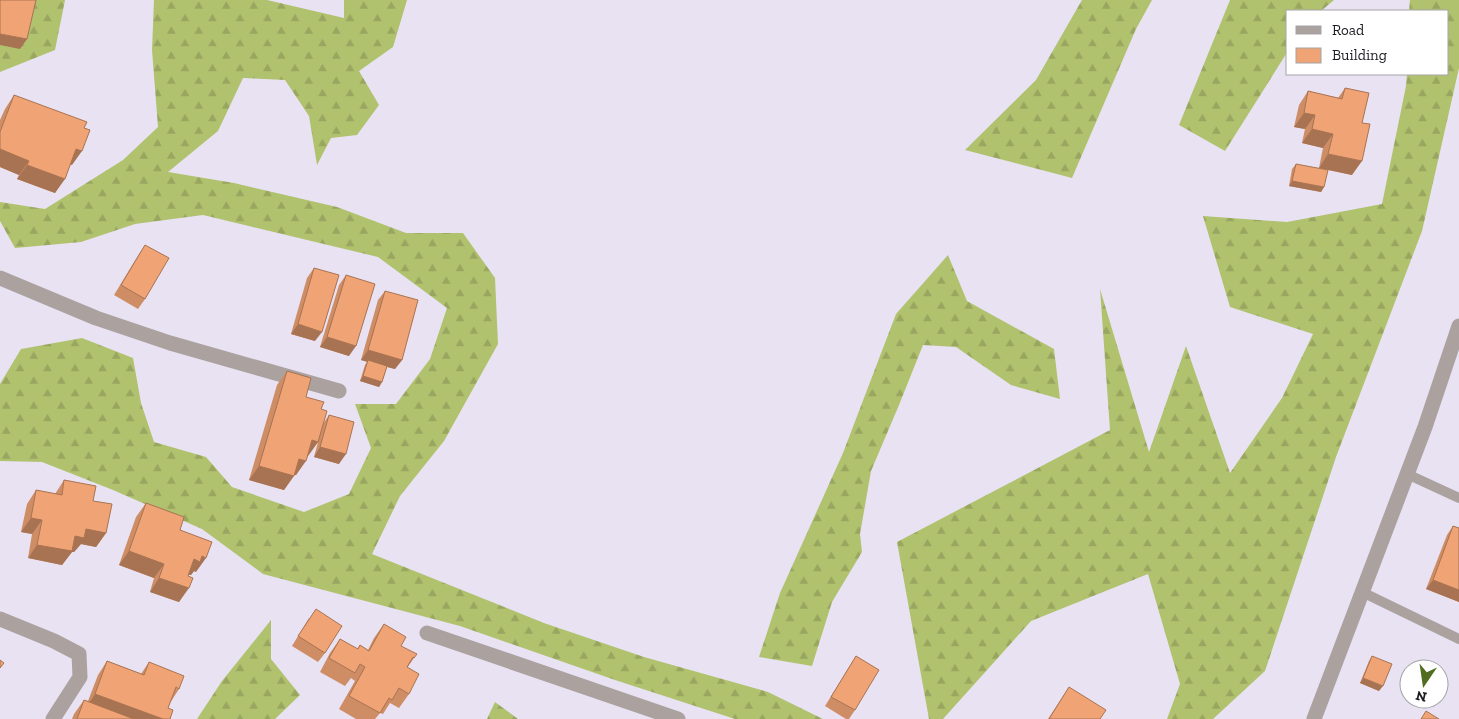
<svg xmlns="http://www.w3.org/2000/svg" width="1459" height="719" viewBox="0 0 1459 719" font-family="'Zilla Slab',serif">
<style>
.forest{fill:url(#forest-firs)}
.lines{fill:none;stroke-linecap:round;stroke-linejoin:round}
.lane{stroke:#aba2a0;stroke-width:10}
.street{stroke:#aba2a0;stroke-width:15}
.wall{fill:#ce8d65}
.shaded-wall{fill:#a87352}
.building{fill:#f0a475;stroke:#a87352}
</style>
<defs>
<pattern id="forest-firs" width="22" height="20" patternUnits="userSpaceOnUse" patternTransform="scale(1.25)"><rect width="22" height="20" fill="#b1c26e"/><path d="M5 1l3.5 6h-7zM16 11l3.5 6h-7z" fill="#98a65f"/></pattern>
</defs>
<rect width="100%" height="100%" fill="#e8e2f3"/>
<g class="forest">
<path d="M0,0h65l-10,50 -55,22z"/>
<path d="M154,0h113l77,18v-18h63l-14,47 -34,24 20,34 -22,30 -26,3 -14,27 -8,-49 -24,-36 -42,-2 -25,53 -50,41 66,11 103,24 69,26h57l32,45 3,66 -54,97 -44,55 -28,58 172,69 100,34 124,35 55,27h-88l-120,-39 -155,-54 -197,-52 -61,-45 -89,-39 -71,-28 -42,-1v-77l21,-35 61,-11 51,20 8,45 13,39 52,15 26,30 72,25 45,-18 22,-46 -16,-44h41l34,-45 17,-51 -69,-51 -175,-42 -68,9 -54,18 -66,6 -15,-27v-19l45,7 78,-49 35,-33 -6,-77z"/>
<path d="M1082,0h70l-16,29 -64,149 -107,-28 71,-70z"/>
<path d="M1230,0h104l-13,11h-33v40l-63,100 -46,-26z"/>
<path d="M1410,0h49v68l-37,163 -86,226 -71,214 -52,48h-46l13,-35 -32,-110 -117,47 -88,98h-14l-32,-177 213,-112 -10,-141 49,163 37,-106 44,127 52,-75 31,-64 -83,-27 -27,-91 84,6 95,-18 24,-118 1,-12h41v-63h-39z"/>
<path d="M948,255l19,46 87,48 6,50 -49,-14 -55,-38 -33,-2 -24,60 -28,66 -11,63 2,18 -30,50 -20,64 -53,-9 21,-64 63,-140 53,-139z"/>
<path d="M271,620v39l29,36 -25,24h-78l25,-38z"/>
<path d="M495,702l23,17h-31z"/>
</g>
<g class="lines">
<g class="lane">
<path d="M1407,474l52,24"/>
<path d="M1362,592l97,47"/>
</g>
<g class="street">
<path d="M0,278l96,40 74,25 169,48"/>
<path d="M0,619l54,22 25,13 1,23 -27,42"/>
<path d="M427,633l251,86"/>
<path d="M1314,719l111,-292 34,-101"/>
</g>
</g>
<g class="wall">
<path d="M1345,88l17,35 -10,52 -33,-7 4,-20 -21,-5 3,-14 -11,-2 5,-22 9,-14 30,7z"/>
<path d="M14,95l58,70h-2l-15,28 -38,-14 2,-4 -19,-8v-47l5,-11z"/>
<path d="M1296,164l28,23 -3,5 -32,-6 3,-17z"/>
<path d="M145,245v54l-7,10 -24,-14 25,-41z"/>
<path d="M314,268l1,73 -24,-7 16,-56z"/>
<path d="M346,275l3,81 -29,-9 19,-62z"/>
<path d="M385,291l17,69 -7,9 -8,-2 -5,15 -3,5 -19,-6 5,-16 2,-3 -6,-2 17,-60z"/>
<path d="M287,371l19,26 15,12 2,15 6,-9 10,49 -25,-7 4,-15 -10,14 -12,19h-2l-10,15 -35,-10 28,-95z"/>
<path d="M64,480l29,21 13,32 -10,14 -15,-3 -7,8h-2l-10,13 -34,-7 4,-24 -11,-2 6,-28 9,-14 19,4z"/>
<path d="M146,503l34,27 16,42 -2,-1 -3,4h-3l-9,27 -29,-10 4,-14 -35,-13 17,-48z"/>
<path d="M1453,526l6,76 -33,-13 21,-54z"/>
<path d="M309,618l16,35 -7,9 -26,-16z"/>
<path d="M384,624l17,22 13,12 -7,10 2,26 -10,14 -9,-5 -7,11 -3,-1 -5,6h-19l-17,-10 16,-28 -4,-3 -6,8 -25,-14 10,-19 10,-14 17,10 3,-4 8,5 6,-12z"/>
<path d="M856,656l-1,54 -6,9h-3l-21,-13z"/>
<path d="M1372,656l7,35 -19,-8 9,-22z"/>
<path d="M107,661l34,13 8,-12 30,27 -9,14 -2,5 2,11h-98l2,-5 10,-14 4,1 10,-26z"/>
<path d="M1069,687l31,32h-52z"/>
</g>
<g class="shaded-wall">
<path d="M0,34l27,5 -7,10 -20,-4z"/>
<path d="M1304,113l11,2 -10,14 -11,-2z"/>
<path d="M1312,129l21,5 -10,14 -21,-5z"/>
<path d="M0,149l29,12 -10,14 -19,-8z"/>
<path d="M76,149l6,2 -10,14 -6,-2z"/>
<path d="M1328,154l34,7 -10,14 -33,-7z"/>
<path d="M27,165l38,14 -10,14 -38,-14z"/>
<path d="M1292,181l32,6 -3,5 -32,-6z"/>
<path d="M298,324l24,8 -7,9 -24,-7z"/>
<path d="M327,337l29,9 -7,10 -29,-9z"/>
<path d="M368,350l34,10 -7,9 -34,-9z"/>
<path d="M363,376l19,6 -3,5 -19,-6z"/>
<path d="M312,440l6,2 -10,14z"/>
<path d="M320,447l26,7 -7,10 -25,-7z"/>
<path d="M299,459l7,2 -10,14 -7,-2z"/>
<path d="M259,466l35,10 -10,14 -35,-10z"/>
<path d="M31,518l11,2 -10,14 -11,-2z"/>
<path d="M86,529l20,4 -10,14 -15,-3 -7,8h-2l-10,13 -34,-7 9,-13 38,-9z"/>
<path d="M129,551l35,13 -10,14 -35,-13z"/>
<path d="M202,556l4,2 -10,14 -2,-1 -3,4 -7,-2 10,-14z"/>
<path d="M159,578l30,10 -10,14 -29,-10z"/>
<path d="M1433,580l26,10v12l-33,-13z"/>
<path d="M1363,678l20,8 -4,5 -19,-8z"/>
<path d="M95,694l68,25h-47l-30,-11z"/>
</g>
<g class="building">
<path d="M0,0h36l-9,39 -27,-5z"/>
<path d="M1345,88l24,5 -7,30 8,1 -8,37 -34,-7 5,-20 -21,-5 3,-14 -11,-2 4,-22 34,8z"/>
<path d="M14,95l73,27 -3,6 6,2 -8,21 -6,-2 -11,30 -38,-14 2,-4 -29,-12v-17z"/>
<path d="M1296,164l32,6 -4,17 -32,-6z"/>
<path d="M145,245l24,13 -24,41 -24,-14z"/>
<path d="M314,268l25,7 -17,57 -24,-8z"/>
<path d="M346,275l29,9 -19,62 -29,-9z"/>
<path d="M385,291l33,9 -16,60 -34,-10z"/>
<path d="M368,360l19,6 -5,16 -19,-6z"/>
<path d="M287,371l24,7 -5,19 18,5 -3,7 6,2 -9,31 -6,-2 -6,21 -7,-2 -5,17 -35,-10z"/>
<path d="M329,415l25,7 -8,32 -26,-7z"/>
<path d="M64,480l32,6 -3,15 19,3 -6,29 -20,-4 -2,9 -9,-2 -3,15 -35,-6 5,-25 -11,-2 5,-28 26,5z"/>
<path d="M146,503l38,14 -4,13 32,12 -6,16 -4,-2 -2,6 -6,-3 -6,17 5,2 -4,10 -30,-10 5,-14 -35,-13z"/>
<path d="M1453,526l6,2v62l-26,-10z"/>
<path d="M316,609l26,17 -17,27 -27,-17z"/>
<path d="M384,624l22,13 -5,9 16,8 -3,4 -1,-1 -6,10 12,7 -10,20 -10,-6 -7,12 -3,-2 -9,15 -31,-17 16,-29 -5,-3 -5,9 -26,-15 11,-19 18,10 2,-4 9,6z"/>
<path d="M856,656l23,14 -24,40 -24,-13z"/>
<path d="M1372,656l20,8 -9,22 -20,-8z"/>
<path d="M0,660l4,3 -4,5z"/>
<path d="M107,661l37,14 5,-13 35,14 -5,13 -3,-2 -8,21 5,2 -3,9h-7l-68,-25z"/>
<path d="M1069,687l37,23 -6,9h-51z"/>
<path d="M84,700l50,19h-57z"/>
<path d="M1426,711l13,8h-18z"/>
</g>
<rect x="1286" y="10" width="162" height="65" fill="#ffffff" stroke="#a4a3a6"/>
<rect x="1296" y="26" width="25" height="8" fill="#aba2a0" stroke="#a4a3a6"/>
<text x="1332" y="35" font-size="15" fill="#1c1a20">Road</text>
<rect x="1296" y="48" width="25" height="15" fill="#f0a475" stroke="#a4a3a6"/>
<text x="1332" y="60" font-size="15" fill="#1c1a20">Building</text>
<g transform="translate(1424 684) rotate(193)"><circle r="24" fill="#ffffff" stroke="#a4a3a6"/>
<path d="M0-4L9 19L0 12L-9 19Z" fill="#516d20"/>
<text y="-8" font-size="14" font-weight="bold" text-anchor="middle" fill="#1c1a20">N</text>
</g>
</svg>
